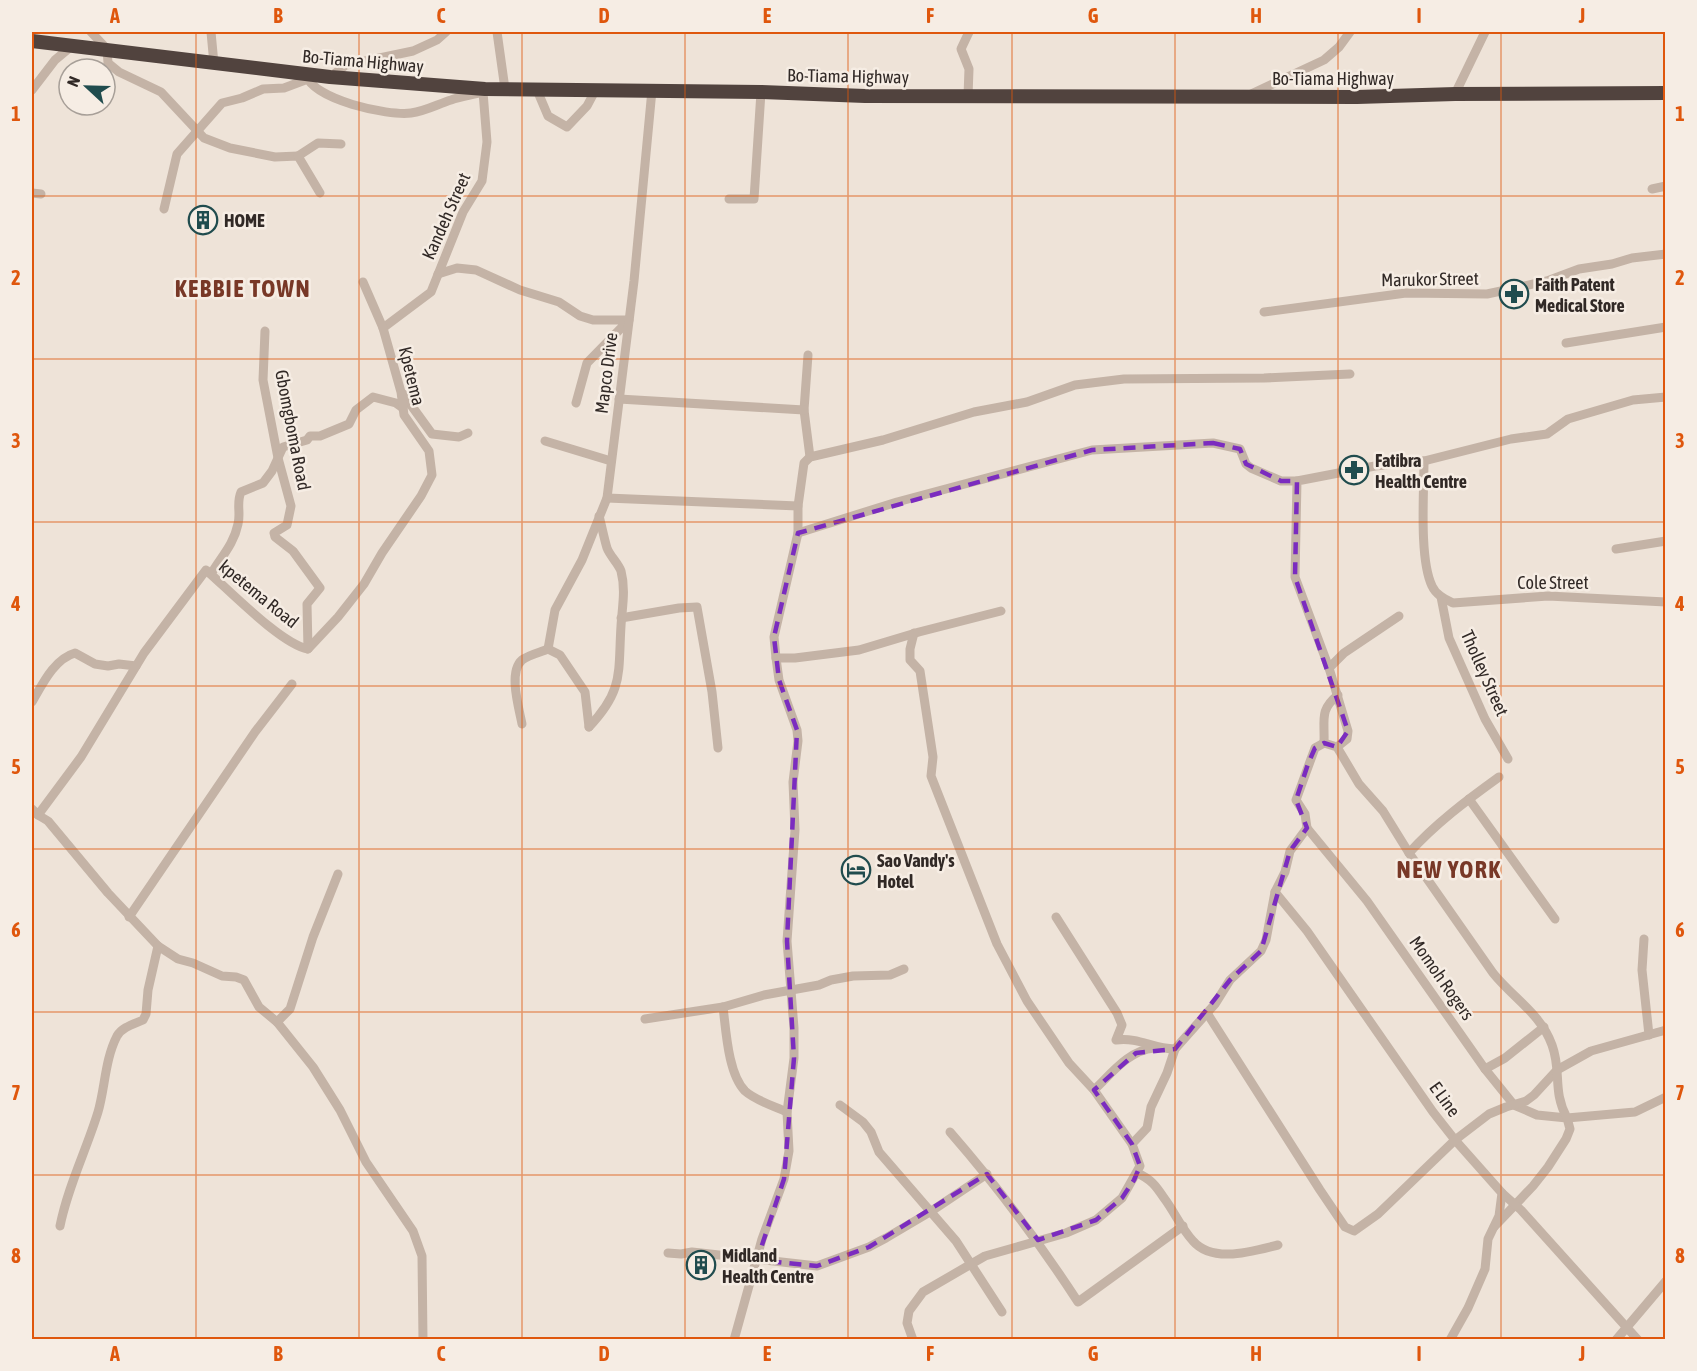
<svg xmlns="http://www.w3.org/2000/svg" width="1697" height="1371" viewBox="0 0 1697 1371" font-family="'Asap Condensed',sans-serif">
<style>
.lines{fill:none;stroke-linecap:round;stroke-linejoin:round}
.minor{stroke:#c4b3a6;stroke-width:9}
.highway{stroke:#51433e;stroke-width:14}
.marked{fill:none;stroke:#7b2cbf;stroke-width:4.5;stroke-dasharray:12 8;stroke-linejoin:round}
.grid{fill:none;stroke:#df570d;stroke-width:1.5;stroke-opacity:0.55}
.labels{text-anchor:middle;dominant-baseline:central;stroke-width:5;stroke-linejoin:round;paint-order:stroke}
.street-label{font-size:18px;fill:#312926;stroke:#f6ede4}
.poi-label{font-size:18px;font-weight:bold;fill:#312926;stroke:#f6ede4;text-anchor:start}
.district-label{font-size:24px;font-weight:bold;letter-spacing:1.5px;fill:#783827;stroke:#f6ede4}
.neatline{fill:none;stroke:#df570d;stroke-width:2}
.grid-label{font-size:20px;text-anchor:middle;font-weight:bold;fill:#df570d}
</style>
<rect width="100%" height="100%" fill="#eee3d8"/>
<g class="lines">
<g class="minor">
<path d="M91,32l16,17 1,14 11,9 42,20 43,46 26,10 45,9 23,-1 22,37"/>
<path d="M211,32l3,32"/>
<path d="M497,32l8,57"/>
<path d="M306,75c8,25 81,41 105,38 15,-2 27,-9 40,-13 11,-4 22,-5 32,-8"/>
<path d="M330,77l16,-12 67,-14 24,-11 9,-8"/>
<path d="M32,90l23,-30 18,-15"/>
<path d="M537,90l11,26 19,11 20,-21 8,-15"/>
<path d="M1455,94l30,-62"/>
<path d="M1249,95l75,-35 15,-13 11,-15"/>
<path d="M968,96l1,-27 -8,-20 8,-17"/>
<path d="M298,156l20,-13 23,1"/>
<path d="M1652,189l14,-3"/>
<path d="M32,193l9,1"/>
<path d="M729,199h25l7,-107"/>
<path d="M164,209l13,-55 45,-51 20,-5 21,-9 21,-1 24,-9"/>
<path d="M438,274l19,-6 19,2 44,20 39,12 21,14 13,4h36l-42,43 -11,40"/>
<path d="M1264,312l142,-19 81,1 60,-13 32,-12 33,-5 20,-6 34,-4"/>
<path d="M383,328l48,-36 32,-80 19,-31 5,-39 -4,-50"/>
<path d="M265,331l-2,49 15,78 13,48 -4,19 -13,8 1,4 18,14 27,37 -13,16 1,45"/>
<path d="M1566,343l100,-16"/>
<path d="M808,355l-4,55 6,47"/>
<path d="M403,394l29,40 27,3 9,-4"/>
<path d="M619,399l185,11"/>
<path d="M545,441l66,20"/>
<path d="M1424,461c0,31 -5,98 8,125 4,9 13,13 21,17l95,-7 118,6"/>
<path d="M607,498l191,8"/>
<path d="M798,533l99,-31 195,-52 121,-7 27,6 6,15 5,4 30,13h16"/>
<path d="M1616,549l50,-8"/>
<path d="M211,574c10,-17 23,-30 27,-50 3,-11 -2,-21 3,-32l22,-9 9,-12 11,-24 24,-7 3,-4h10l29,-12 7,-14 17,-13 23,6 7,5"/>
<path d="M1441,597l8,41 36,81 23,40"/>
<path d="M1001,611l-82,21 -60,18 -64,8h-19l-2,-21 24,-104v-27l6,-43 6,-6 73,-17 91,-28 53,-10 48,-17 49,-6 140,-1 86,-4"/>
<path d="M621,618l58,-10 18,-1 15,85 6,56"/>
<path d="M914,633l-4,16v11l10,11 13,86 -2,19 66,168 30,57 42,62 25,27 38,54"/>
<path d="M548,649l7,-39 27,-50 25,-62 27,-217 18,-191"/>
<path d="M1329,668l15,-15 55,-37"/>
<path d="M32,702c10,-17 22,-43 43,-49l20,11 13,2 11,-2 17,2"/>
<path d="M522,724c-3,-16 -14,-52 0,-64 6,-5 19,-8 26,-11l12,6 25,37 4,35"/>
<path d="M589,727c35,-37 29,-54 32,-101 1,-18 5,-36 0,-55 -3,-8 -11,-15 -14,-23 -3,-10 -5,-21 -8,-32"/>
<path d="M1324,743c1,-23 -5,-33 14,-48"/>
<path d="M1337,747l10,-8 1,-8 -19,-63 -34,-91 2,-96 78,-15 49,-5 87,-22 36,-5 21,-15 65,-19 33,-3"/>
<path d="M1469,799l86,120"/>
<path d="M32,809l6,6 43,-58 63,-104 62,-83c23,20 75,74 102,79l30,-32 26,-33 18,-31 39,-57 11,-21 -3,-24 -25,-36 -3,-23 -18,-64 -20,-46"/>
<path d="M38,815l10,6 60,72 50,53 20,13 15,4 29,13 14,1 8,3 15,27 18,15"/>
<path d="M1307,828l60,73 118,168 29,36 23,10 30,3 3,11 -4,10 -18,28 -15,19 -39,41"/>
<path d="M1409,853c26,-29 58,-53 90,-76"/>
<path d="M338,874l-25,63 -23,72 -13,13 36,45 27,43 26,52 47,69 9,25 1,84"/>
<path d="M1275,892l32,39 126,181 22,28 47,53 -3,23 -11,23 -3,30 -17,39 -18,32"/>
<path d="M129,917l126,-185 37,-48"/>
<path d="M1056,917l61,96 5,12 -6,15c24,-3 36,9 59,9"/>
<path d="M1644,939l-2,31 7,65"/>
<path d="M723,1007c3,23 5,67 22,84 11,10 29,15 42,21"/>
<path d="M1207,1013l113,177 25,37 9,4 24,-17 77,-74 34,-26 17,-7 20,-6 8,-6 23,-25 34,-19 75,-21"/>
<path d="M645,1019l78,-12 41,-12 55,-10 12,-5 22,-4 37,-1 14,-6"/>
<path d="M1485,1069l20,-11 39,-31"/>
<path d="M1094,1090c17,-16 35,-40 60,-42"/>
<path d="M840,1105l23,17 8,10 8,20 77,89 46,71"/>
<path d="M950,1132c47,54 89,110 128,170l105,-76"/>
<path d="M1137,1173c14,6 19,13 27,25 10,13 17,30 29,43 20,23 60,10 85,4"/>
<path d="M1502,1193l19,17 117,130"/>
<path d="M60,1226c8,-40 26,-75 38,-114 7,-24 7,-53 19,-76 5,-9 17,-12 26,-16l3,-6 2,-24 10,-44"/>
<path d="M668,1253l13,1 11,-2 125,14 52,-19 17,-9 44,-26 57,-38"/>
<path d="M734,1340l28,-101 22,-60 5,-28 -2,-39 7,-54v-30l-7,-87 8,-111 -2,-48 5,-41 -1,-11 -18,-50 -3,-22"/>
<path d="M913,1340l-6,-17 2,-12 14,-19 62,-36 81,-23 30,-13 26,-22 18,-32 -8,-22 15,-16 4,-21 16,-34 8,-24 40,-45 15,-24 31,-29 5,-11 9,-48 10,-20 5,-21 17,-23 -2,-14 -9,-14 19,-52 9,-5 13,4 22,37 24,27 26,42 84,120c20,25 48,41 59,72 10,27 0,45 15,73l68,-6 31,-15"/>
<path d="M1616,1340l50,-59"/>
</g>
<path class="highway" d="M32,41l298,36 155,12 276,3 104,4 492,1 98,-3 211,-1"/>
</g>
<path class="marked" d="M1213,443l27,6 6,15 35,17h16l-2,96 53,154 -11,16 -13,-4 -9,5 -7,16 -12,36 11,28 -17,23 -29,100 -31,29 -55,69 -39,4 -42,37 38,54 8,22 -6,14 -12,18 -26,22 -58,20 -51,-66 -118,73 -52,19 -60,-6 27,-81 10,-121 -7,-117 10,-211 -18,-50 -5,-43 24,-104 294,-83z"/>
<path class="grid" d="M196,32v1308M359,32v1308M522,32v1308M685,32v1308M848,32v1308M1012,32v1308M1175,32v1308M1338,32v1308M1501,32v1308M32,196h1634M32,359h1634M32,522h1634M32,686h1634M32,849h1634M32,1012h1634M32,1175h1634"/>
<defs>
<g id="building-ring" transform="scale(1.5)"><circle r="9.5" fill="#f6ede4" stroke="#204c4e" stroke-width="1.5"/><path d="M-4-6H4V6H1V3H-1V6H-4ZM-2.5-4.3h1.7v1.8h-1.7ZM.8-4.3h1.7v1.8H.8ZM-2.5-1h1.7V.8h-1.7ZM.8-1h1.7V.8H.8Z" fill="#204c4e"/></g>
<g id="pharmacy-ring" transform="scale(1.5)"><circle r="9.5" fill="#f6ede4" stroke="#204c4e" stroke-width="1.5"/><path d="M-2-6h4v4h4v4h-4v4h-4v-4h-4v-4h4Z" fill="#204c4e"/></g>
<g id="hotel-ring" transform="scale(1.5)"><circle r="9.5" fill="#f6ede4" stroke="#204c4e" stroke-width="1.5"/><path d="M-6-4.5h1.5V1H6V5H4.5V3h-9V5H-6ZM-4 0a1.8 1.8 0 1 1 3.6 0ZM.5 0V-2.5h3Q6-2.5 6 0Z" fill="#204c4e"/></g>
</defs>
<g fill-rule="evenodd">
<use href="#building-ring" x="203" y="220"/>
<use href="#pharmacy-ring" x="1514" y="294"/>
<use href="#pharmacy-ring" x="1354" y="470"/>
<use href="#hotel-ring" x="856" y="870"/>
<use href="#building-ring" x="701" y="1265"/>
</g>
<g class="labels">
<g class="street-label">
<text transform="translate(363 61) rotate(5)">Bo-Tiama Highway</text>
<text transform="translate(848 76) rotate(1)">Bo-Tiama Highway</text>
<text x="1333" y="78">Bo-Tiama Highway</text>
<text transform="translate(446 216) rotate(-66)">Kandeh Street</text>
<text transform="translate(1430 279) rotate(-1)">Marukor Street</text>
<text transform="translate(606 373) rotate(-83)">Mapco Drive</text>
<text transform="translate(412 376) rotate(76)">Kpetema</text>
<text transform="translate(293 430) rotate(79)">Gbomgboma Road</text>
<text x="1553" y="582">Cole Street</text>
<text transform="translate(259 594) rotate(39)">kpetema Road</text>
<text transform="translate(1485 673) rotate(66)">Tholley Street</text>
<text transform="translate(1442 978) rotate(55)">Momoh Rogers</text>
<text transform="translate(1445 1099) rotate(54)">E Line</text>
</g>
<g class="poi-label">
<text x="224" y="220">HOME</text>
<text x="1535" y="284">Faith Patent<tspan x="1535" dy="21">Medical Store</tspan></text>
<text x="1375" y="460">Fatibra<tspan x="1375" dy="21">Health Centre</tspan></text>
<text x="877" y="860">Sao Vandy's<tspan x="877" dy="21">Hotel</tspan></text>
<text x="722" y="1255">Midland<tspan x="722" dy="21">Health Centre</tspan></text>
</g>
<g class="district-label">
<text x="243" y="288">KEBBIE TOWN</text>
<text x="1449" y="869">NEW YORK</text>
</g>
</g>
<rect width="1697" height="1371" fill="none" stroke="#f6ede4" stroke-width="66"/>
<g transform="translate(87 87) rotate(292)"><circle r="28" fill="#f6ede4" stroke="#a79f98" stroke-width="1.5"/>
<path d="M0-4.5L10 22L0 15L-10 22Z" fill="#204c4e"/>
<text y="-9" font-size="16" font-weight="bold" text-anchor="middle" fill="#312926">N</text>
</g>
<rect x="33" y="33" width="1631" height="1305" class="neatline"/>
<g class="grid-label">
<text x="115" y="23">A</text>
<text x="278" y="23">B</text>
<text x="441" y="23">C</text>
<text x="604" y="23">D</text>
<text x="767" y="23">E</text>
<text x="930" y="23">F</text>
<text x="1093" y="23">G</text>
<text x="1256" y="23">H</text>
<text x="1419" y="23">I</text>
<text x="1582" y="23">J</text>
<text x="16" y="121">1</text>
<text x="1680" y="121">1</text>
<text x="16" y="285">2</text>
<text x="1680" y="285">2</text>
<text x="16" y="448">3</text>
<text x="1680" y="448">3</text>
<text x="16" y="611">4</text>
<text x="1680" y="611">4</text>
<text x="16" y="774">5</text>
<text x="1680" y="774">5</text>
<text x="16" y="937">6</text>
<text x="1680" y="937">6</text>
<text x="16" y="1100">7</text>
<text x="1680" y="1100">7</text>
<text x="16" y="1263">8</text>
<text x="1680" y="1263">8</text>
<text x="115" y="1361">A</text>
<text x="278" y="1361">B</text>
<text x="441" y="1361">C</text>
<text x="604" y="1361">D</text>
<text x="767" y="1361">E</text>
<text x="930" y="1361">F</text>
<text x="1093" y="1361">G</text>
<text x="1256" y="1361">H</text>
<text x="1419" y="1361">I</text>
<text x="1582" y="1361">J</text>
</g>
</svg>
